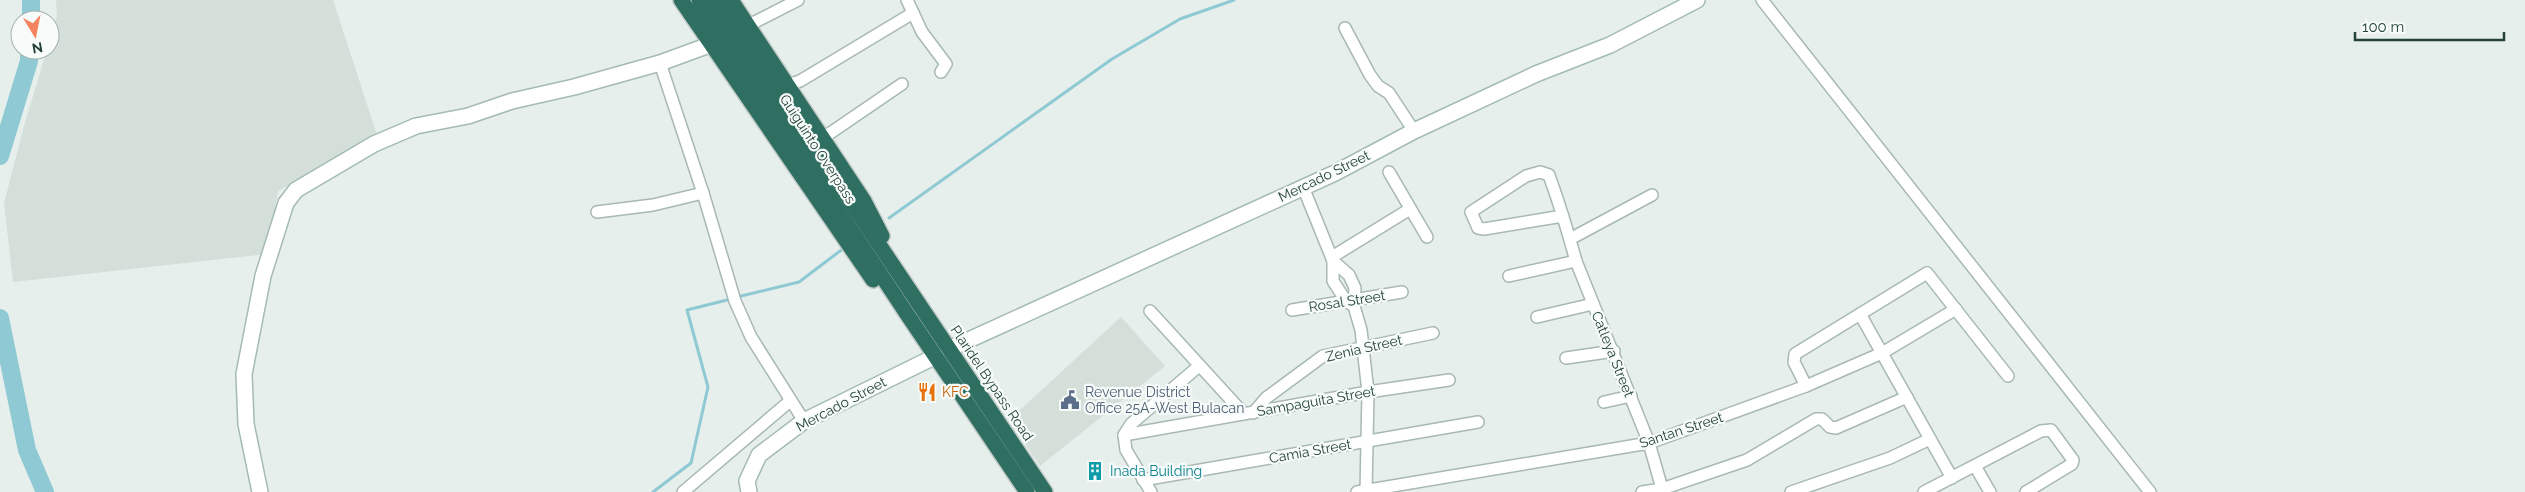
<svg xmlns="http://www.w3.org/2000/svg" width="2525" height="492" viewBox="0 0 2525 492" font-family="Raleway,sans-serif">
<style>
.built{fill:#d4dfda}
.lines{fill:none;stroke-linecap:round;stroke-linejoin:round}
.stream{stroke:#8ec9d4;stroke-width:3}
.river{stroke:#8ec9d4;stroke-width:18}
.street-casing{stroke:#a8b8b2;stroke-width:14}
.secondary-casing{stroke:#a4bbb3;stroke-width:18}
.highway-casing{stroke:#c2cac8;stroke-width:18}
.street{stroke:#fff;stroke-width:11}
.secondary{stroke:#fff;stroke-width:15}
.highway{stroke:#2f6f62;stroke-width:15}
.labels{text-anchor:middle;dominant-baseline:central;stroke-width:4.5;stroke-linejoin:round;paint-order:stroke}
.street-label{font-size:14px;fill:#24423a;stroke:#f7fbf9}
.food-label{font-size:14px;fill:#c56008;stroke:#f7fbf9;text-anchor:start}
.service-label{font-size:14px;fill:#4e5e75;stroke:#f7fbf9;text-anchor:start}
.culture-label{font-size:14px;fill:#0d838f;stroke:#f7fbf9;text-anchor:start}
</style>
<rect width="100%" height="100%" fill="#e6efeb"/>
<g class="built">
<path d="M56,0h277l45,138 -100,53 -11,63 -254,28 -9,-79 22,-84 21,-69h3v-11l7,-23z"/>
<path d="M1121,317l44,49 -125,100 -31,-46z"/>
</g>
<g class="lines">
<g class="stream">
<path d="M889,218l223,-159 68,-40 54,-19"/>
<path d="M737,297l62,-15 45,-34"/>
<path d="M653,492l38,-29 17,-76 -21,-77 44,-11"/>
</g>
<g class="river">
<path d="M31,20v-20"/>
<path d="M0,156l29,-95v-11"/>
<path d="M0,318l27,132 18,42"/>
</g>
<g class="street-casing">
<g id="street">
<path d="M907,0l15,32 24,32 -5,8"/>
<path d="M1762,0l388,492"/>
<path d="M747,26l51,-26"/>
<path d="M1345,28l25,47 8,11 11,7 25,38"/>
<path d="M660,63l43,130 32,108 16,36 53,84"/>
<path d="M787,85l13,-4 113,-68"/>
<path d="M823,138l79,-54"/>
<path d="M1389,172l38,65"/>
<path d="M1303,187l30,74v20l13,20 8,5"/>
<path d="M597,212l56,-7 50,-12"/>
<path d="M1563,216l-79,13 -6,-1 -7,-16 55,-36 14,-4 9,3c10,28 19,57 27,86l73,182 14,49"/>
<path d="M1570,239l82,-44"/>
<path d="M1332,257l78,-48"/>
<path d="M1333,261l16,14 6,13 -1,18 7,24 7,62 -2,100"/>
<path d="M1509,276l67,-15"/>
<path d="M1292,310l110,-18"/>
<path d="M1150,311l94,103"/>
<path d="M1860,314l92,164"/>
<path d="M1537,317l56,-13"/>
<path d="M1566,358l48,-7"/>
<path d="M1806,386l-12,-24 1,-8 132,-81 81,103"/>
<path d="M1604,402l27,-6"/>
<path d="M1253,413l13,-15 57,-42 110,-23"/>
<path d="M1124,435l244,-43 81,-12"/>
<path d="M1975,466l15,26"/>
<path d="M1143,480l335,-58"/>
<path d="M683,492l107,-91"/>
<path d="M1151,492l-25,-42 -2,-15 7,-11 68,-58"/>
<path d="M1357,492l292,-49 157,-57 76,-33 74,-44"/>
<path d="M1642,492l20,-3 85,-29 69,-41h6l8,8 6,1 71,-31"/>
<path d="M1791,492l99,-34 40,-19"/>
<path d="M1924,492l117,-61 10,-1 22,30 -1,4 -46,28"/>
</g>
</g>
<g class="secondary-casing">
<g id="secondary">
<path d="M949,349l386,-176 79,-42 122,-57 74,-29 87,-45"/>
<path d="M260,492l-14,-68 -2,-50 19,-98 23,-73 10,-13 78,-46 42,-18 52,-10 44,-15 62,-14 86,-24 52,-19"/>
<path d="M749,492l-2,-11 12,-26 45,-34 132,-65"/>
</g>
</g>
<g class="highway-casing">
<g id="highway">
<path d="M681,0l192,280"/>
<path d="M699,0l210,317 118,175"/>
<path d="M715,0l330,492"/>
<path d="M731,0l133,201 18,35"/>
</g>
</g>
<use href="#street" class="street"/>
<use href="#secondary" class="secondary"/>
<use href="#highway" class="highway"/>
</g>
<defs>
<g id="restaurant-bare" transform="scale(1.5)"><path d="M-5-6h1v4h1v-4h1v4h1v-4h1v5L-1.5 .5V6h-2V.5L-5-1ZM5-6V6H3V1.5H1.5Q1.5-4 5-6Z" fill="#e8710a" stroke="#f7fbf9" stroke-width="2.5" paint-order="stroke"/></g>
<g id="civic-bare" transform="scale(1.5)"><path d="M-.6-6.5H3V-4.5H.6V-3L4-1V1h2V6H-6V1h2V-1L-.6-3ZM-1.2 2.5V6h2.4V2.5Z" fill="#5c6f8a" stroke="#f7fbf9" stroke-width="2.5" paint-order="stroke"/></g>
<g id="building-bare" transform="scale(1.5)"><path d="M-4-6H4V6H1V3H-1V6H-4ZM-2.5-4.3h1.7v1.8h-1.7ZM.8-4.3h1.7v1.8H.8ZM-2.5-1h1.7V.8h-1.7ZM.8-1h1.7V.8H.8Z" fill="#0f9aa8" stroke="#f7fbf9" stroke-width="2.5" paint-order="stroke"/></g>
</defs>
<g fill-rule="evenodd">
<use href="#restaurant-bare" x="927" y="392"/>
<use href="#civic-bare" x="1070" y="400"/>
<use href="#building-bare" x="1095" y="471"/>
</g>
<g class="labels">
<g class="street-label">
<text transform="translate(818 149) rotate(57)">Guiguinto Overpass</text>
<text transform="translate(1324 176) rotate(-26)">Mercado Street</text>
<text transform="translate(1347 301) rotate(-9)">Rosal Street</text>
<text transform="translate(1364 348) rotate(-13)">Zenia Street</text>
<text transform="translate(1613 354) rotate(68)">Catleya Street</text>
<text transform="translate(992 383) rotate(56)">Plaridel Bypass Road</text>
<text transform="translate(1316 401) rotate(-10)">Sampaguita Street</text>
<text transform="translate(841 404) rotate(-28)">Mercado Street</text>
<text transform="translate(1681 430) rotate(-18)">Santan Street</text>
<text transform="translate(1310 451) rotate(-10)">Camia Street</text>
</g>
<g class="food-label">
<text x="942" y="392">KFC</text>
</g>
<g class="service-label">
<text x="1085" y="392">Revenue District<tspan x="1085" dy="16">Office 25A-West Bulacan</tspan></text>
</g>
<g class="culture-label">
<text x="1110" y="471">Inada Building</text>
</g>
</g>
<g transform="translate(35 35) rotate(170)"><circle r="24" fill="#f7fbf9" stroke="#a3b1ad"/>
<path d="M0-4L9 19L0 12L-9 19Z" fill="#f4845f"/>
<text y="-8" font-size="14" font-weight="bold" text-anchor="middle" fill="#24423a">N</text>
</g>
<path d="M2355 32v8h149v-8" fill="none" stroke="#24423a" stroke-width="2.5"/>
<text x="2362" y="32" font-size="15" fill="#24423a" stroke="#f7fbf9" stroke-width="4" paint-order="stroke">100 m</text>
</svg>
